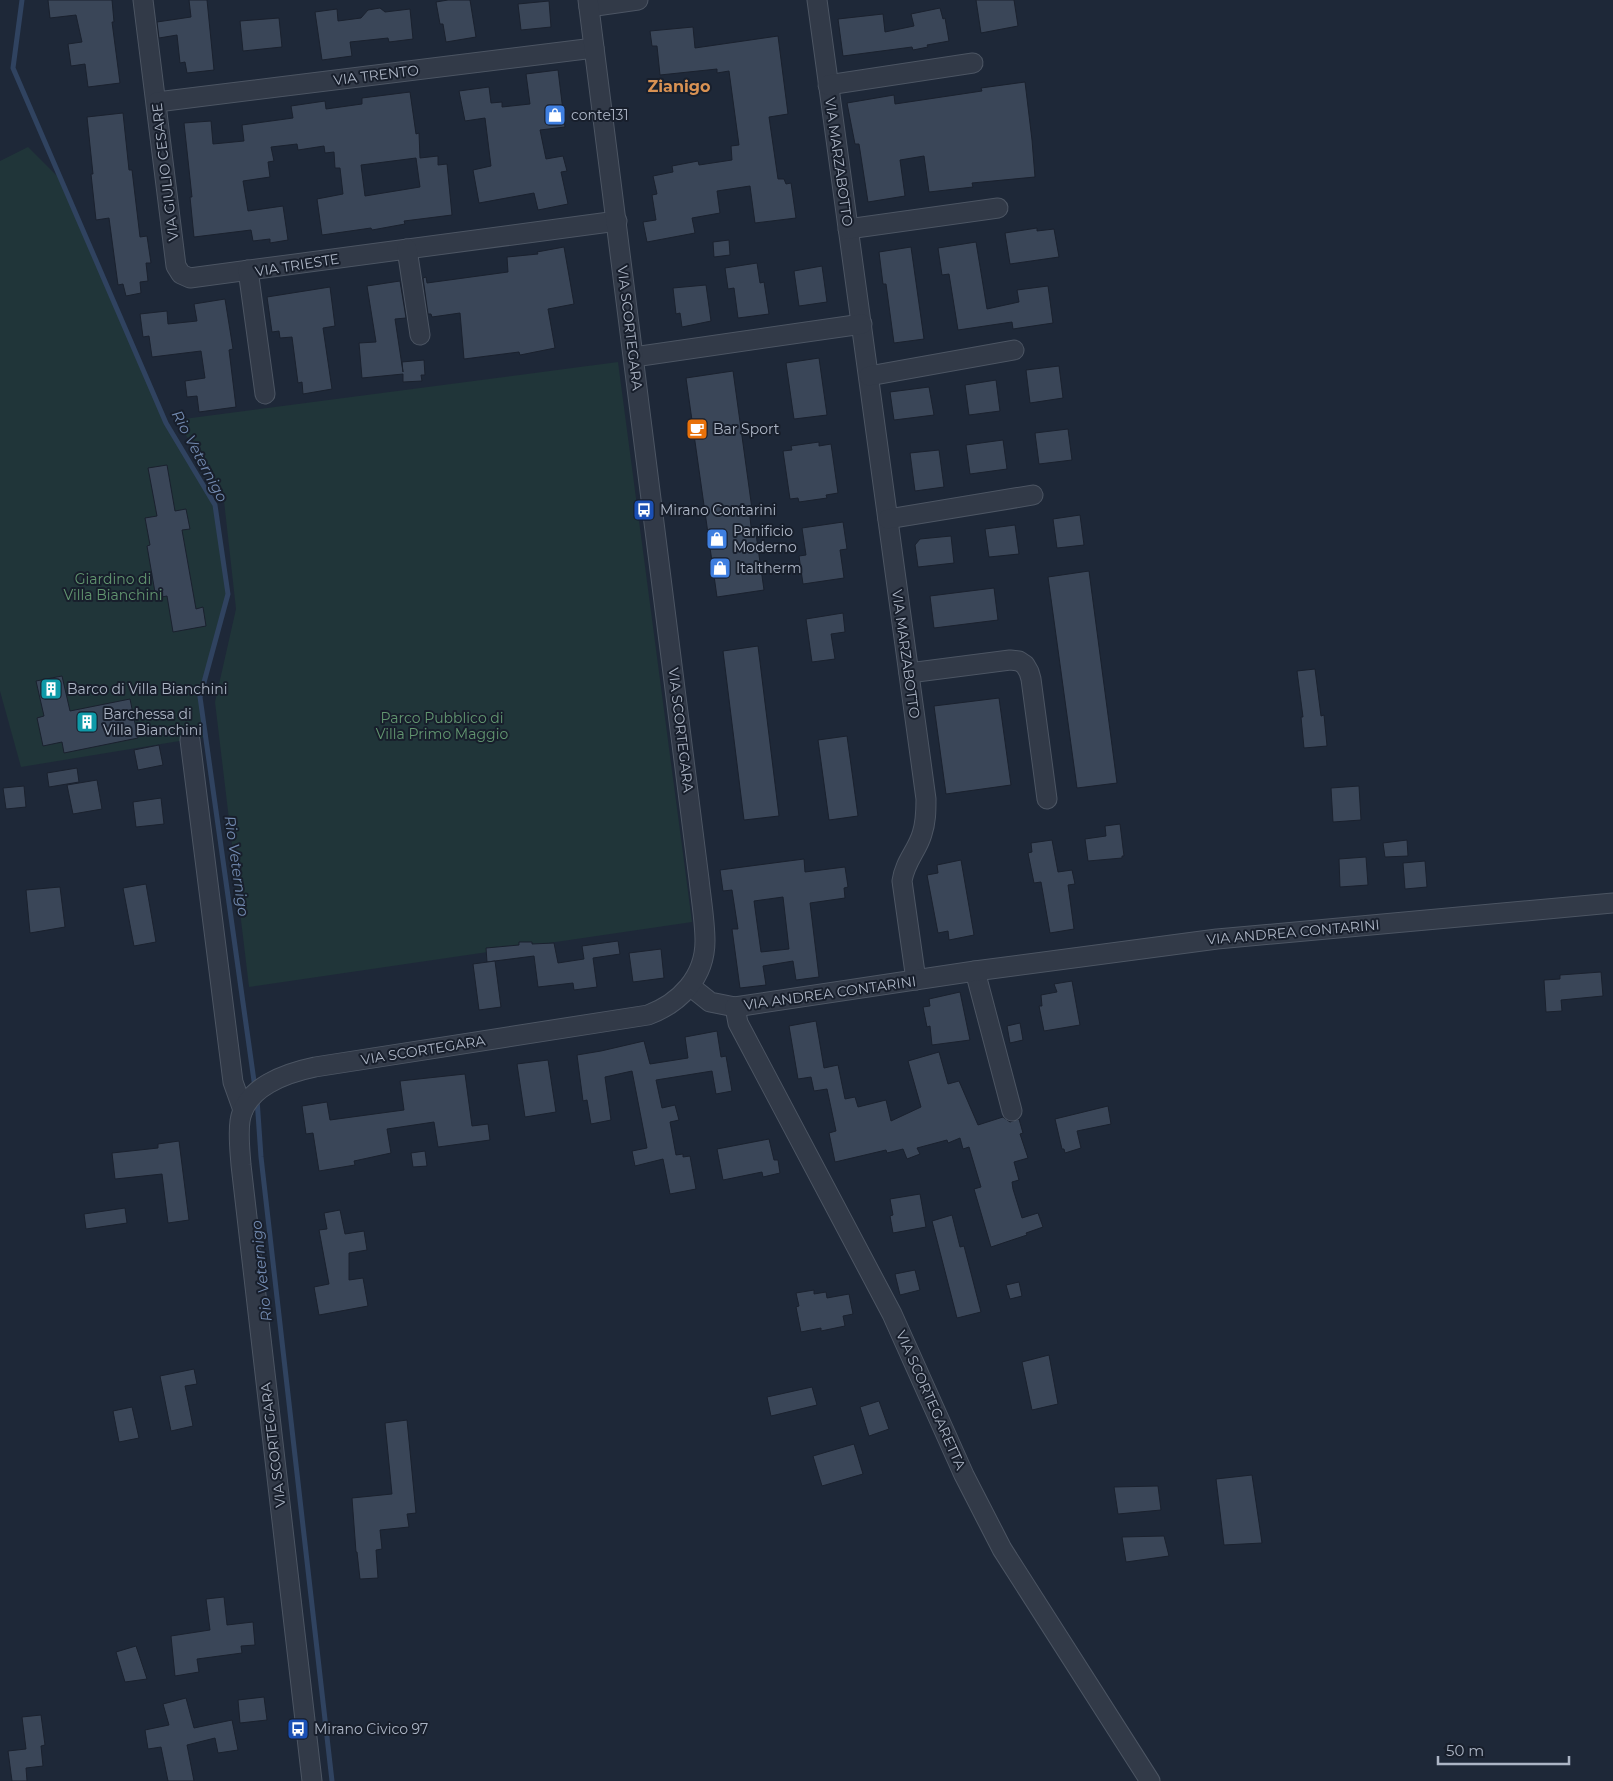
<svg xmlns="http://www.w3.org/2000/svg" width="1613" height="1781" viewBox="0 0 1613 1781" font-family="Montserrat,sans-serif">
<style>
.green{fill:#203539}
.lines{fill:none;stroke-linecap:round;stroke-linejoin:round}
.stream{stroke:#304360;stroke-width:5}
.building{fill:#3a4658;stroke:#1a212e;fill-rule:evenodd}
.minor-casing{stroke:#4c5563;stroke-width:21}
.minor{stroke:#323a48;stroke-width:19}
.labels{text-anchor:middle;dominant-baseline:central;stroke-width:4;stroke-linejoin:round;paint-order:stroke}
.street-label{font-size:14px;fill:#acb5c5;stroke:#181f2c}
.poi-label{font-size:14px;fill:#acb5c5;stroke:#181f2c;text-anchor:start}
.park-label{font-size:14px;fill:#629670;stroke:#181f2c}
.water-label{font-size:15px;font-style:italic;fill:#728ab0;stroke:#181f2c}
.quarter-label{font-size:16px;font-weight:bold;fill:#d99253;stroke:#181f2c}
</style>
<rect width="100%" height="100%" fill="#1e2838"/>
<g class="green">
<path d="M28,147l34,34 104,242 49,82 13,89 -28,102 4,41 -183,30 -21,-76v-530z"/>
<path d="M618,362l74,560 -443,65 -34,-285 21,-93 -13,-117 -47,-72z"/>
</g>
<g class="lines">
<g class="stream">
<path d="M22,0l-9,68 153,355 49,82 13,89 -28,103 55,391"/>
<path d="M257,1099l4,58 71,624"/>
</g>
</g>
<g class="building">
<path d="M48,0h64l2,22h-2l8,61 -32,4 -3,-23 -14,2 -3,-22 14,-2 -6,-27 -26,3z"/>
<path d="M189,0h18l7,70 -27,3 -2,-11 -5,1 -3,-28 -18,3 -2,-16 34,-5z"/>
<path d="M448,0h22l6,37 -30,5 -3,-18h-3l-4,-22z"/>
<path d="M976,0h38l4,26 -37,7z"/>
<path d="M549,1l2,26 -30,3 -3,-26z"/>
<path d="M380,8l5,4 25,-3 3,30 -24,3 -1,-4 -38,4 2,14 -30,4 -7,-48 22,-3 1,12 23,-3 7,-8z"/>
<path d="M940,8l3,11 2,-1 4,23 -22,4 1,2 -15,3 -1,-3 -69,9 -5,-37 45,-5 2,18 29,-6 -3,-12z"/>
<path d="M279,18l3,29 -39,4 -3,-30z"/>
<path d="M693,27l2,21 83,-12 10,78 -19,3 9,62h6l2,5 5,-1 5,35 -41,5 -5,-37 -33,5 3,22 -28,5 3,15 -48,9 -4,-20 13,-2 -4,-25 5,-1 -4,-18 20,-4 -1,-6 26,-5 1,4 33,-5 -1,-14 8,-1 -10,-74 -12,2v-4l-57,6 -3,-29h-5l-2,-15z"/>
<path d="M558,70l7,57 -25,3 6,29 17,-3 4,15 -6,1 7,32 -30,6 -4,-17 -55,10 -6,-33 18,-4 -6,-48 -20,3 -6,-30 30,-4 2,16 11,-1v5l28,-3 -4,-30z"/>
<path d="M1025,82l7,58 3,37 -63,6 1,4 -44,5 -5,-36 -24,4 5,36 -37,6 -9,-58h-4l-8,-41 47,-8 1,9 87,-13 -1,-3z"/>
<path d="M410,92l6,42 3,-1 1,25 18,-2v9l9,-1 5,51 -48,6 1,3 -33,6 -1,-2 -49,7 -5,-36 26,-5 -3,-26h-5l-1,-16 -9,1 -1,-7 -26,4 -1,-6 -26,3 3,14 -6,1 2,15 -27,4 5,30 35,-5 5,34 -18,3v-4l-17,2 -2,-11 -57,7 -4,-40h2l-8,-74 27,-2 2,23 31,-3 -2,-16 51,-7 -2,-12 34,-5 1,8 36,-5v-6zM416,158l4,29 -55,9 -4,-31z"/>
<path d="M123,113l6,57h3l8,67 7,-1 4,27h-5l2,18 -8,1 1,11 -15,3 -3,-12 -5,1 -9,-67 -13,2 -5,-46h2l-6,-57z"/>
<path d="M1037,228v3l17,-2 5,28 -49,7 -5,-31z"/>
<path d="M729,240l1,15 -16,2 -1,-15z"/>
<path d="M976,242l11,67 32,-7 -2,-12 31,-4 5,37 -40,6 -1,-7 -54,8 -9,-56 -7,1 -4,-27z"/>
<path d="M564,247l10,57 -26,5 7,39 -35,7 -1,-3 -55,7 -4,-46 -28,4 -1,-3h-3l-5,-36 3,-1 1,6 81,-11 -1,-15 31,-3 -1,-2z"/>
<path d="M911,247l13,92 -30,4 -8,-59h-3l-4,-32z"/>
<path d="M757,263l3,20 4,-1 5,32 -31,4 -4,-30 -6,1 -3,-21z"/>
<path d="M822,266l5,36 -28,4 -5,-35z"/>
<path d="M400,281l6,37 -11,1 8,53 -1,-10 22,-2 1,15h-4l1,6 -19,1v-8l-41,4 -3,-35 17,-1 -9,-56z"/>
<path d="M706,285l5,36 -29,6 -2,-14 -4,1 -3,-26z"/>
<path d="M330,287l5,39 -12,2 9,61 -29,5 -1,-12 -4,1 -6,-46 -12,1 -1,-7 -7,1 -5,-35z"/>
<path d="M225,299l8,50 -4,1 1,8 6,49 -37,5 -2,-16 -10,1 -2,-16 20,-3 -4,-27 -49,6 -3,-21 -6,1 -3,-23 27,-3 1,13 29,-3 -3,-17z"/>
<path d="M819,358l8,57 -33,4 -8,-56z"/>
<path d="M1059,366l4,32 -33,5 -4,-33z"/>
<path d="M733,371l19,138h-3l3,26 4,-1 8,56 -47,7 -31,-219z"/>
<path d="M996,380l4,31 -31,4 -4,-30z"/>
<path d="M929,387l5,28 -40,5 -4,-28z"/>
<path d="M1068,429l4,31 -33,4 -4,-31z"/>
<path d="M1003,440l4,29 -37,5 -4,-29z"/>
<path d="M819,442v4l12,-2 7,49 -12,2 1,3 -28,4 -1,-4 -8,1 -7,-48 9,-1 -1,-4z"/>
<path d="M939,450l5,37 -29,4 -5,-38z"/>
<path d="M167,465l8,46 11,-2 4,20 -8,1 14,79 7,-2 3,19 -33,6 -6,-36 -11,2 -9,-52 3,-1 -5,-27 12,-2 -9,-48z"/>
<path d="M1080,515l4,30 -27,3 -4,-29z"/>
<path d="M843,522l4,27 -7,1 4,28 -41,6 -4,-28 7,-1 -4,-27z"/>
<path d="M1015,525l4,29 -30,3 -4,-28z"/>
<path d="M951,536l3,27 -36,4 -3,-22 5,-6z"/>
<path d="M1089,571l28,212 -40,5 -29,-211z"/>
<path d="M994,588l4,32 -64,8 -4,-32z"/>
<path d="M843,613l2,19 -14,2 4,25 -23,3 -6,-43z"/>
<path d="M758,646l21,170 -35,4 -21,-169z"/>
<path d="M1315,669l6,47 3,-1 3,31 -23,2 -3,-31h2l-6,-46z"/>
<path d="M62,676l8,35 60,-12 8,39 -74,15 -2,-11 -19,4 -6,-28 7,-2 -8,-35z"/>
<path d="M999,698l12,87 -65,9 -12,-88z"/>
<path d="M847,736l11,80 -29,4 -11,-80z"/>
<path d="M159,745l4,20 -25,5 -4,-20z"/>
<path d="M77,768l2,14 -30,5 -2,-14z"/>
<path d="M97,780l5,29 -29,5 -6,-29z"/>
<path d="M24,786l2,21 -20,2 -3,-21z"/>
<path d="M1359,786l2,34 -28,2 -2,-34z"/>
<path d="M161,798l3,26 -28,3 -3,-25z"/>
<path d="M1120,824l4,32h-2v2l-34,3 -3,-22 21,-3 -1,-10z"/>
<path d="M1052,840l6,32 14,-2 3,14 -7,1 6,44 -24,4 -9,-51 -7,1 -6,-30 4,-1 -1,-9z"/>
<path d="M1407,840l1,16 -23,1 -2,-14z"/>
<path d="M1366,857l2,28 -28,2 -1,-28z"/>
<path d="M804,859l1,13 40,-5 3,20 -4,1 1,10 -35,5 9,74 -23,3 -3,-19 -30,5 3,19 -26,3 -8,-59h6l-6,-39 -9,1 -3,-21zM783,897l6,52 -28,3 -7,-51z"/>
<path d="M961,860l13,75 -25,5 -1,-9 -10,2 -11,-58 11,-2 -1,-8z"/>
<path d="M1425,861l2,26 -22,2 -2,-26z"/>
<path d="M146,884l10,58 -22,4 -11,-58z"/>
<path d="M60,887l5,40 -35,6 -4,-43z"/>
<path d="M618,941l2,13 -27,4 4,29 -23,3 -1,-7 -35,4 -4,-31 -47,6 -1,-14 33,-3v-3h13v2l22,-1 4,20 26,-4 -2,-13z"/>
<path d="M661,949l3,29 -31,4 -4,-29z"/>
<path d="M495,961l6,46 -22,3 -6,-46z"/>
<path d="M1601,972l2,24 -42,4 1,11 -16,1 -2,-32 16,-1v-4z"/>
<path d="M1072,981l8,44 -36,6 -5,-25h3l-1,-11 16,-3 -3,-8z"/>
<path d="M960,992l10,48 -38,5 -2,-19 -3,1 -4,-20 7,-1 -1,-7z"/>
<path d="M816,1021l8,47 14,-3 7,34 10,-2 3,10 28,-7 5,21 30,-14 -13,-46 31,-9 9,32 11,-3 19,44 25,-8 7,5 9,-3 4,14 -3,1 8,24 -14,4 5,18 -7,2 1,7 9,29 16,-5 5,14 -17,6 1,2 -36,12 -17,-58 7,-2 -12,-40 -6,2 -3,-11 -12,5 -1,-3 -30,8 3,6 -13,5 -4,-10 -16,4 -1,-3 -51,12 -6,-29 7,-2 -9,-42 -13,2 -3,-14 -13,2 -9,-53z"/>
<path d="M1020,1023l3,17 -13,3 -3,-17z"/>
<path d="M717,1031l4,26 5,-1 6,35 -16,3 -4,-23 -56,9 6,28 13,-3 4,15 -9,2 6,33 7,-1v3l7,-1 6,33 -26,5 -7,-35 -28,7 -3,-15 15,-3 -15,-77 -27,6 6,43 -20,4 -4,-24 -4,1 -6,-46 24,-4 43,-10 6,23 38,-6 -3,-21z"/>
<path d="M548,1060l8,52 -31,5 -8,-53z"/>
<path d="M465,1074l7,52 16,-2 2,16 -52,7 -4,-25 -47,7 4,24 -37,8 1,4 -36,6 -6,-38 -7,1 -4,-28 25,-4 3,18 74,-10 -4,-29z"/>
<path d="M1108,1106l3,18 -34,7 4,17 -16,5 -1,-4h-2l-7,-30z"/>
<path d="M769,1139l5,21h4l2,13 -17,4 -1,-5 -39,8 -6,-31z"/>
<path d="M179,1141l10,79 -21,3 -6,-49 -47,5 -3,-26 46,-5v-4z"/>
<path d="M425,1151l2,15 -14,1 -2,-14z"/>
<path d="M920,1194l6,33 -33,6 -3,-17 3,-1 -3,-16z"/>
<path d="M125,1208l2,15 -41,6 -2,-15z"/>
<path d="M340,1210l5,24 19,-3 3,19 -18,3v27l14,-2 5,28 -49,9 -5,-28 15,-3 -10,-54 8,-1 -3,-16z"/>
<path d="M952,1215l8,32 4,-1 17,66 -24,6 -25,-97z"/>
<path d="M915,1270l5,20 -20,5 -5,-21z"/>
<path d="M1019,1282l3,14 -12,3 -4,-14z"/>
<path d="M814,1290v4l12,-2 1,6 22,-4 4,20 -10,2 2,10 -24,5v-3l-20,4 -5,-25 3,-1 -3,-13z"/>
<path d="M1049,1355l9,49 -26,6 -10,-48z"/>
<path d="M194,1369l3,15 -12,2 8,40 -22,5 -11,-55z"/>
<path d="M812,1387l5,18 -46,11 -4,-19z"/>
<path d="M879,1401l10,28 -20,7 -9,-29z"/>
<path d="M132,1407l7,31 -20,4 -6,-31z"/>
<path d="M407,1420l9,93 -9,1 2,13 -29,3 2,19 -6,1 2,28 -18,1 -3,-27h-1l-4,-54 40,-4 -7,-71z"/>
<path d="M854,1444l9,30 -41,12 -9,-30z"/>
<path d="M1252,1475l10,68 -38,2 -8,-66z"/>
<path d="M1158,1486l3,24 -43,4 -4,-27z"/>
<path d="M1164,1536l5,20 -43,6 -4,-25z"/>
<path d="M224,1597l3,28 26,-3 2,23 -14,1 1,7 -45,6 2,13 -24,4 -4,-40 39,-6 -4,-31z"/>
<path d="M136,1646l11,33 -22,3 -9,-30z"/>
<path d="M264,1697l3,23 -27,3 -2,-23z"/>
<path d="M186,1698l8,30 38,-8 6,30 -20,3 -3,-15 -28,7 7,36h-26l-7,-34 -13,2 -3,-19 24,-5 -6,-21z"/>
<path d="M41,1715l4,30 -4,1 2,20 -17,2 1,13h-15l-4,-30 18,-2 -4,-32z"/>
</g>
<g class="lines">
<g class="minor-casing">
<g id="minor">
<path d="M143,0l33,266 5,8 9,4 427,-57"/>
<path d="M817,0l109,799c0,12 0,23 -4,35 -5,17 -17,27 -20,47l14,99"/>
<path d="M589,7l49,-7"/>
<path d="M828,85l145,-22"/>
<path d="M157,102l437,-54"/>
<path d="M848,229l150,-21"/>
<path d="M407,249l13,86"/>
<path d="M248,270l17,124"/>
<path d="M634,357l228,-33"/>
<path d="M869,376l145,-26"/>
<path d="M888,519l145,-24"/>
<path d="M909,673l101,-13 9,1 6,4 4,7 2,7 16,120"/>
<path d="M190,740l43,342 10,28"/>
<path d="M975,971l37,140"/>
<path d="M690,986l20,16 25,5 240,-36 242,-32 396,-36"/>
<path d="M735,1007l3,16 154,291 72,161 38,74 148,232"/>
<path d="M312,1781l-71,-616c-1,-14 -3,-30 -1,-44 5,-34 46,-48 75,-54l333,-52c32,-12 57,-38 57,-74 0,-20 -4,-42 -6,-62l-111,-879"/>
</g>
</g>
<use href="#minor" class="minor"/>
</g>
<defs>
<g id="shop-square" transform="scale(1.125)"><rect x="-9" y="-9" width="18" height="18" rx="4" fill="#3f7fe0" stroke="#181f2c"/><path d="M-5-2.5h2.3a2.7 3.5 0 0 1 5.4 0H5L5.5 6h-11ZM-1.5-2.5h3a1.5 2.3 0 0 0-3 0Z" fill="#fff"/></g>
<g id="cafe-square" transform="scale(1.125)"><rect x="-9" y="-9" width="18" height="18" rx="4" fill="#e8710a" stroke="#181f2c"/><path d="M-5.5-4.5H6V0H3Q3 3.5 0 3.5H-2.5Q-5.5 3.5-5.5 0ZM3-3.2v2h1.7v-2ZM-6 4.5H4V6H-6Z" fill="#fff"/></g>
<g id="bus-square" transform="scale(1.125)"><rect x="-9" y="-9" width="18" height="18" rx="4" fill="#1a4fb4" stroke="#181f2c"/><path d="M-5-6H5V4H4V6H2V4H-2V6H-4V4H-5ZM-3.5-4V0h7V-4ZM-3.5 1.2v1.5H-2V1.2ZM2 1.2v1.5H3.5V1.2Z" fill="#fff"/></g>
<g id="building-square" transform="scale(1.125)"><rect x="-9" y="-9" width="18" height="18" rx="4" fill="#0f9aa8" stroke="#181f2c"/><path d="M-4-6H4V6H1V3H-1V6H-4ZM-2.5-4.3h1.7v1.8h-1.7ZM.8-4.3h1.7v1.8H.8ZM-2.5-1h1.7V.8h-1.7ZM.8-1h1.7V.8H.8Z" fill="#fff"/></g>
</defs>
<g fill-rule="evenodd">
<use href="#shop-square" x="555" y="115"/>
<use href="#cafe-square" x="697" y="429"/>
<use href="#bus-square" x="644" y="510"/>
<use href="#shop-square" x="717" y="539"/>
<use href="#shop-square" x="720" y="568"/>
<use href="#building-square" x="51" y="689"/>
<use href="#building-square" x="87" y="722"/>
<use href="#bus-square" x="298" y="1729"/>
</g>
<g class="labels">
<g class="street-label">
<text transform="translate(376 75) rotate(-7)">VIA TRENTO</text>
<text transform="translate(839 162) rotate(82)">VIA MARZABOTTO</text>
<text transform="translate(165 172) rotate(-97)">VIA GIULIO CESARE</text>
<text transform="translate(297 265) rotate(-9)">VIA TRIESTE</text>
<text transform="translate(630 328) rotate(83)">VIA SCORTEGARA</text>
<text transform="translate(906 654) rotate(82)">VIA MARZABOTTO</text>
<text transform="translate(681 730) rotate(83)">VIA SCORTEGARA</text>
<text transform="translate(1293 932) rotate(-5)">VIA ANDREA CONTARINI</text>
<text transform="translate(830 993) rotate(-8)">VIA ANDREA CONTARINI</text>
<text transform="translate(423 1050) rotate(-9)">VIA SCORTEGARA</text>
<text transform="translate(931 1400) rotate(66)">VIA SCORTEGARETTA</text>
<text transform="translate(273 1445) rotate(-97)">VIA SCORTEGARA</text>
</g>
<g class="poi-label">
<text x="571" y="115">conte131</text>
<text x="713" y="429">Bar Sport</text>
<text x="660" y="510">Mirano Contarini</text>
<text x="733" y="531">Panificio<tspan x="733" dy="16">Moderno</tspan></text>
<text x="736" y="568">Italtherm</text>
<text x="67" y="689">Barco di Villa Bianchini</text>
<text x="103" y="714">Barchessa di<tspan x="103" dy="16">Villa Bianchini</tspan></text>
<text x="314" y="1729">Mirano Civico 97</text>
</g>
<g class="park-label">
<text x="113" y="579">Giardino di<tspan x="113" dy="16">Villa Bianchini</tspan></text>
<text x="442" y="718">Parco Pubblico di<tspan x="442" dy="16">Villa Primo Maggio</tspan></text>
</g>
<g class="water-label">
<text transform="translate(200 456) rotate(62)">Rio Veternigo</text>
<text transform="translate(237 866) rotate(82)">Rio Veternigo</text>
<text transform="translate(261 1271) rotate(-96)">Rio Veternigo</text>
</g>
<g class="quarter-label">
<text x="679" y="86">Zianigo</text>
</g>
</g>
<path d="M1438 1756v8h131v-8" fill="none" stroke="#acb5c5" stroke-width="2.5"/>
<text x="1446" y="1756" font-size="15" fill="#acb5c5" stroke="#181f2c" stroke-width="4" paint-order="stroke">50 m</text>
</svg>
